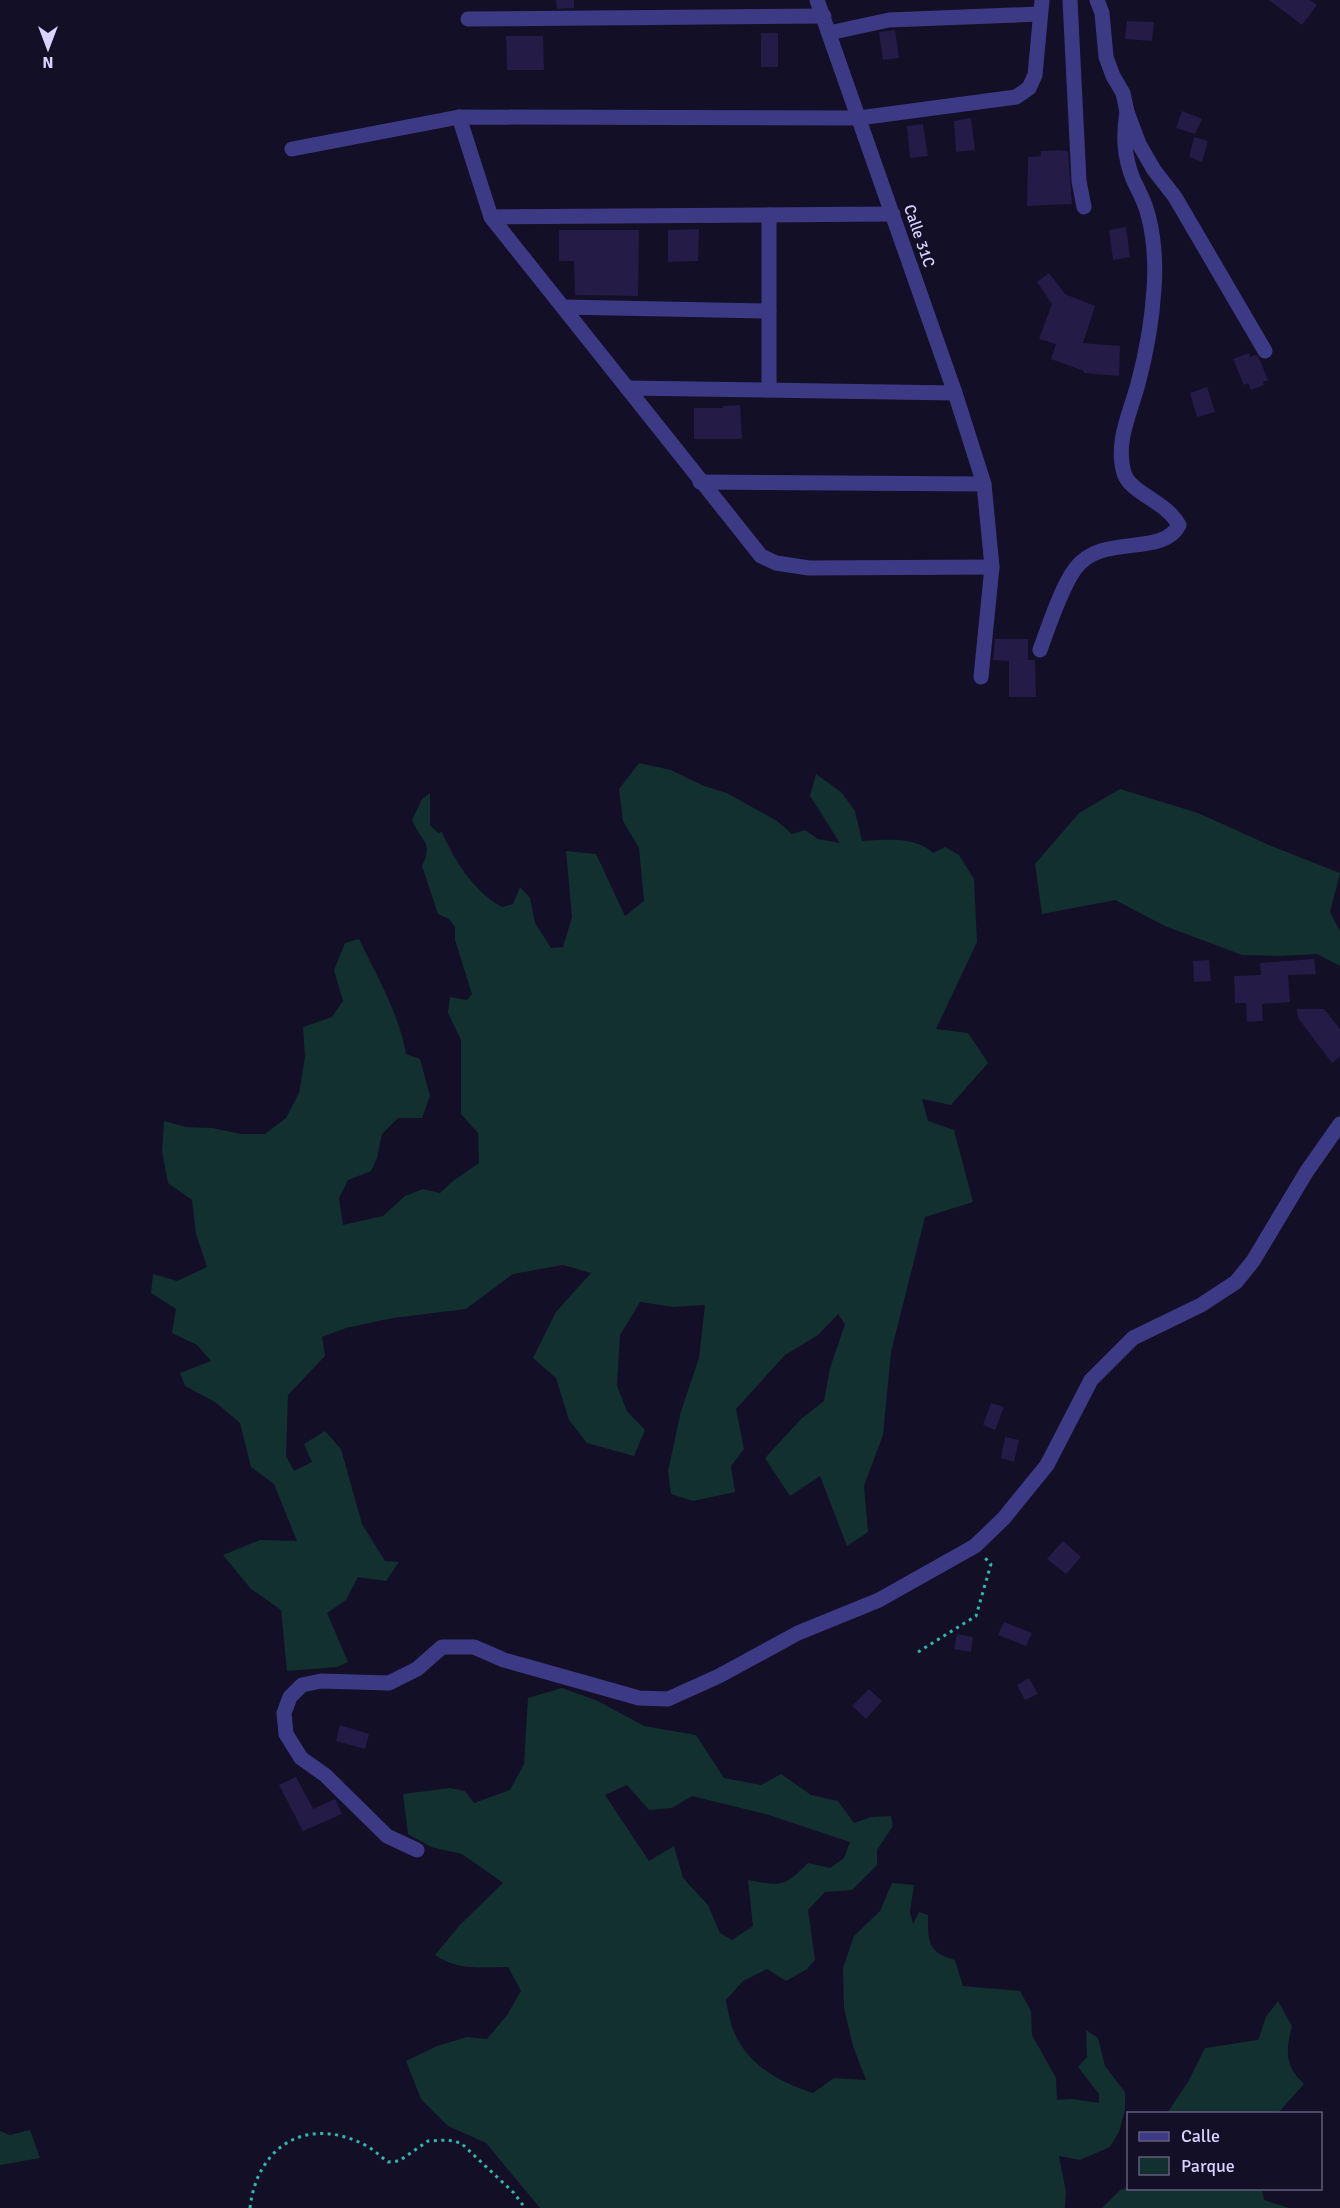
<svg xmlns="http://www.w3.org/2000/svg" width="1340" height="2208" viewBox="0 0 1340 2208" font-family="Signika,sans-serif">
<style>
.green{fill:#12302f;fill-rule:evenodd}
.building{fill:#241b47}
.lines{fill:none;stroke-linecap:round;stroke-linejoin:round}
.path{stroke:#2fb8b0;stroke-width:3;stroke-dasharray:3 4.5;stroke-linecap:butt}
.minor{stroke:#3d3a85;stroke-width:15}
.labels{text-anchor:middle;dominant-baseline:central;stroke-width:4.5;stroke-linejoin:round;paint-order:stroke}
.street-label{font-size:16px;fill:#d9d4ff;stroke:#130f26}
</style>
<rect width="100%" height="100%" fill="#130f26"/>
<g class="green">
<path d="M639,763l32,7 33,16 23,7 50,28 15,13 13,-4 13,9 22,4 -30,-47 6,-22 25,18 14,19 7,30c23,-1 53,-5 71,12l12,-6 14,8 15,24 3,63 -41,87 32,4 20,30 -37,42 -29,-6 6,22 26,9 19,72 -48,15 -34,135 -8,83 -19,51 4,46 -21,14 -27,-70 -30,20 -25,-38 36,-39 23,-18 6,-33 15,-44 -7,-10 -20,21 -33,20 -49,54 8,40 -13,17 4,26 -42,9 -22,-7 -3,-23 13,-60 18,-53 6,-53 -32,2 -33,-5 -20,33 -3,51 10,25 18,19 -11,26 -47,-13 -18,-23 -13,-42 -23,-20 23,-46 35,-39 -28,-8 -50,9 -47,35 -73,9 -47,10 -24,9 3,19 -37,39 -2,61 8,15 18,-9 -8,-18 21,-13 16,18 21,75 23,37 14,1 -13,19 -28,-4 -12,23 -19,13 21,49 -11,5 -50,4 -6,-61 -30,-21 -28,-34 37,-15 37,1 -23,-57 -23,-17 -11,-44 -25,-21 -30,-16 -5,-13 31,-12 -14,-16 -25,-12 4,-24 -25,-16 2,-19 24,7 30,-14 -11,-33 -4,-34 -24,-17 -6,-32 2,-30 22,6 26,1 29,6h24l21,-16 13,-25 6,-36 -2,-30 29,-10 11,-16 -9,-31 11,-27 14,-4c17,35 41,77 47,115l14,5 10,37 -8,22h-24l-16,16 -5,24 -6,13 -23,9 -9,18 4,27 40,-9 22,-20 18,-7 17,4 13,-12 26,-18 -1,-30 -17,-19v-74l-13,-27 2,-16 17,3 5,-6 -17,-54v-13l-6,-8 -11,-5 -16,-48c12,-25 -1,-24 -10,-46l10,-21 8,-6v32l8,8 4,-1c12,28 32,60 60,75l11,-3 7,-17 10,11 5,25 16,25 12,-1 9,-30 -6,-66 30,3 29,62 19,-15 -5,-53 -16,-27 -4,-32z"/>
<path d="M1120,789l78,24 71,32 71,28 -10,39 10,19v35l-23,-12 -38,2 -37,-1 -77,-29 -50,-26 -73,14 -7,-50 44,-51z"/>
<path d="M562,1688l36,13 46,25 52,9 28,43 37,7 20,-11 30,21 27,6 16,22 17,-6 20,-1 2,10 -16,24v15l-25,25 -27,2 -17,18 7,50 -8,9 -21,12 -19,-12 -24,12 -17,19c2,11 4,23 8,32 14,33 46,51 79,61l21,-15 32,2 -13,-34 -9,-38 -1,-40 11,-32 26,-25 12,-28 22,2 -4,27 3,12 6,-12 9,3c0,26 -1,37 27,45l8,26 57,5 11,20 1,24 24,43 1,22 15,-1 27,4v-9l-21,-27 9,-10 -1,-27 12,8 7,28 20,26v18l-6,22 -9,15 -30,13 -21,-4 7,36 -1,16h-525l-54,-65 -38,-17 -27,-27 -15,-38 31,-15 30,-9 20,2 20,-24 14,-24 -13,-24c-27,0 -50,4 -73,-12l24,-29 44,-43 -41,-29 -31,-7 -23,-13 -5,-40 47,-6 15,3 9,12 36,-13 14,-26 4,-66zM627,1785l22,25 23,-2 20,-12 77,19 81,27 -6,16 -14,10 -22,-5c-25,25 -26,23 -60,17l5,46 -21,14 -12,-7 -12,-28 -25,-27 -9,-32 -25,15 -44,-66z"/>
<path d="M1278,2001l14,25c-6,25 -8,39 12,58l-26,29h-111l21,-31 17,-34 53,-8 8,-23z"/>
<path d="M30,2130l10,28 -40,7v-34l10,4z"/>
<path d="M1128,2187l134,2 2,11 25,8h-187l18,-18z"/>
</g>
<g class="building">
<path d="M556,0h18v8l-17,1z"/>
<path d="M1269,0h41l7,5 -15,20z"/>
<path d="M1127,21l27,1 -2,19 -27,-2z"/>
<path d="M895,30l4,28 -16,2 -4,-28z"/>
<rect x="761" y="33" width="17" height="34"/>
<path d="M506,36h37l1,34h-37z"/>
<path d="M1182,111l20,8 -7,15 -19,-6z"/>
<path d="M971,118l4,32 -19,2 -2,-31z"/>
<path d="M923,124l5,32 -18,2 -3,-32z"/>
<path d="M1194,137l14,4 -6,21 -13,-5z"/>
<path d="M1059,150l9,1 4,53 -45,2 1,-49 13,-1v-5z"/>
<path d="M1126,227l4,30 -17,3 -4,-30z"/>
<path d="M699,229l-1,32 -30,1v-32z"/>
<path d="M559,230h80l-1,66 -63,-1 -1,-34h-15z"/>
<path d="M1049,273l16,21 30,12 -12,37 37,3 -1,30 -35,-3v-2l-33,-12 5,-15 -17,-5 13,-35 -15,-22z"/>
<path d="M1249,353l1,4 6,-2 3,3 9,22 -5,2 1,3 -13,5 -3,-7 -4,2 -11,-26z"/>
<path d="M1207,387l8,25 -18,5 -7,-24z"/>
<path d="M740,405l2,34h-48v-31h29v-2z"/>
<path d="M995,639h33v21h7l1,37h-27v-36l-16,-1z"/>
<path d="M1314,959l2,15 -28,1 2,27 -28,2 1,17 -16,1 -1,-19h-11l-1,-27 27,-1 -1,-12z"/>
<path d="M1209,960l2,21 -17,1 -1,-21z"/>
<path d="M1297,1009h27l16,20v27l-8,7 -34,-45z"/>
<path d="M991,1403l13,4 -9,23 -12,-5z"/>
<path d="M1005,1437l14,3 -5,22 -13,-4z"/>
<path d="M1063,1541l18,16 -15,17 -19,-15z"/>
<path d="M1004,1622l28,11 -6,13 -28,-11z"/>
<path d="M957,1634l16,3 -2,15 -17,-3z"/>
<path d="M1029,1678l9,16 -13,6 -8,-15z"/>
<path d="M869,1689l13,12 -16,18 -14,-13z"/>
<path d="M340,1725l29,9 -4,15 -29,-8z"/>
<path d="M296,1777l17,32 22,-10 7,15 -39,17 -24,-46z"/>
</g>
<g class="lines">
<g class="path">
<path d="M918,1652l58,-36 15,-52 -7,-7"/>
<path d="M250,2208c7,-62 57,-93 115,-63 8,4 15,11 23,17l11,-1 29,-20 20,-1 13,3 53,50 11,15"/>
</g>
<g class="minor">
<path d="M817,0l138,393 29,91 8,83 -11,110"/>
<path d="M1070,0l9,181 5,26"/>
<path d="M1097,0l5,13 4,44 7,19 10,17 4,19 12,32 15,26 21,27 90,154"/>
<path d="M468,19l356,-3"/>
<path d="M829,33l60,-13 151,-6"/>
<path d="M459,117l32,100 270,339 15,7 33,5 183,-1"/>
<path d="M292,149l167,-32 400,1 157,-21 13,-9 6,-13 7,-75"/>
<path d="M769,215v175"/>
<path d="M491,217l402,-3"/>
<path d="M563,307l206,4"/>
<path d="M627,388l328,5"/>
<path d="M700,482l284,2"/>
<path d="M1040,650c8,-22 21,-62 35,-81 27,-37 87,-11 104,-44 -13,-24 -49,-32 -55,-52 -9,-30 6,-60 14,-89 8,-30 14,-63 16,-95 2,-25 0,-57 -8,-81 -3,-10 -9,-20 -13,-29 -9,-23 -10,-43 -6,-67"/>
<path d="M417,1850l-30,-14 -62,-61 -24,-17 -15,-24 -2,-21 6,-16 12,-12 19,-4 68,2 28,-14 25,-22h32l30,13 135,38 29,1 51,-23 79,-43 81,-33 96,-54 29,-28 43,-53 44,-85 42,-42 68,-33 35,-23 17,-21 54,-90 33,-47"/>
</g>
</g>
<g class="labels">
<g class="street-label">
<text transform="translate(919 236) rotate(71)">Calle 31C</text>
</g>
</g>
<rect x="1127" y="2112" width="195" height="78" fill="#130f26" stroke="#625e7d" stroke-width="1.5"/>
<rect x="1139" y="2132" width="30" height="9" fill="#3d3a85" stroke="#625e7d" stroke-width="1.5"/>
<text x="1181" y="2142" font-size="18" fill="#d9d4ff">Calle</text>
<rect x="1139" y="2157" width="30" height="18" fill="#12302f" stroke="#625e7d" stroke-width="1.5"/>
<text x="1181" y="2172" font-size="18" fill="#d9d4ff">Parque</text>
<g transform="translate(48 48) rotate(180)" stroke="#130f26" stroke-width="4.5" paint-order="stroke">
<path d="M0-4.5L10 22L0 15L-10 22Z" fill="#d9d4ff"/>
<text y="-9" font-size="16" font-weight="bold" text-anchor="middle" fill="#d9d4ff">N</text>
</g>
</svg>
